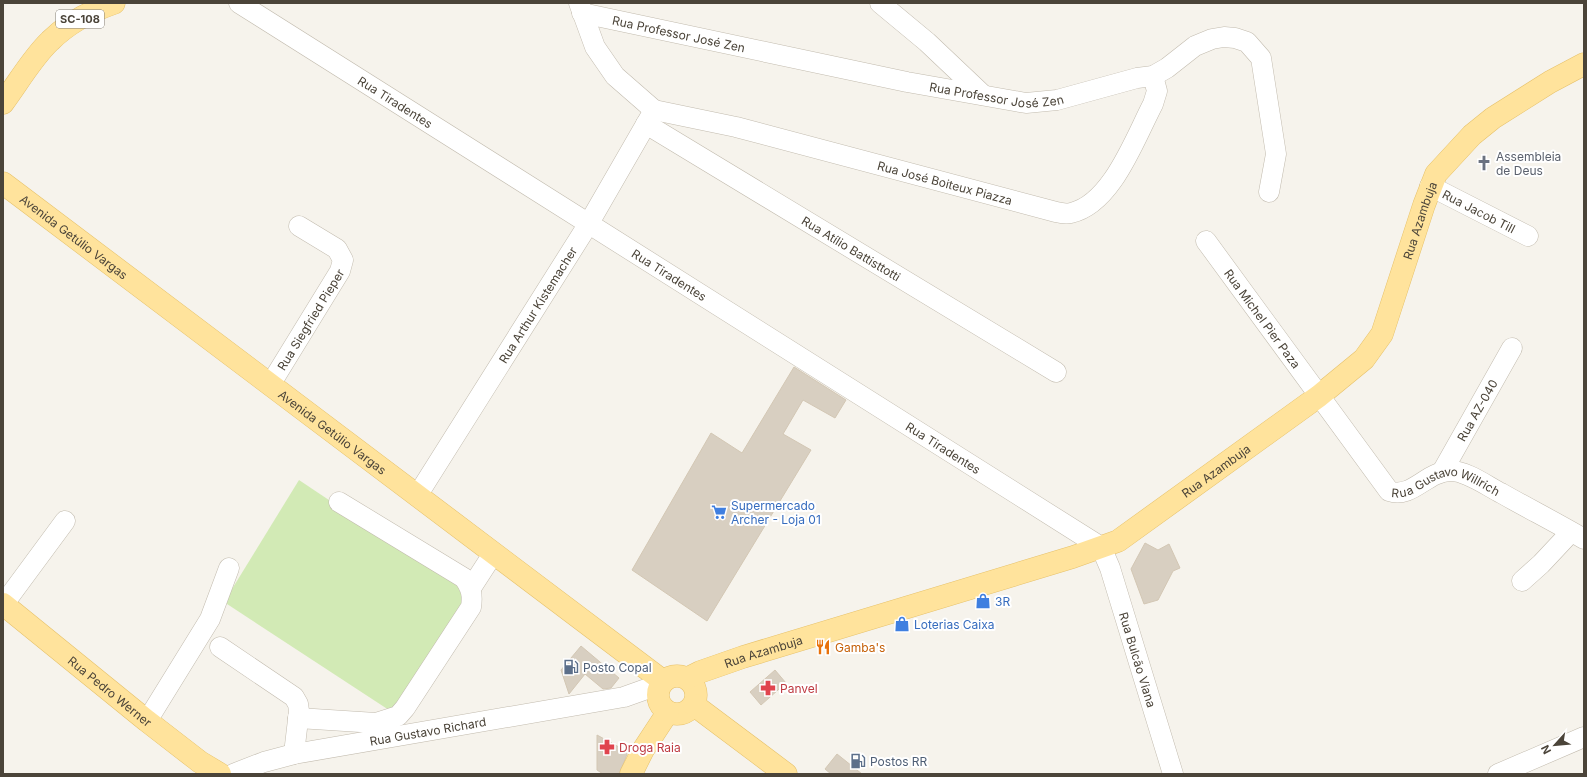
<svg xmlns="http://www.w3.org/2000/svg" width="1587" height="777" viewBox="0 0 1587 777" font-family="Inter,sans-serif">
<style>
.green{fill:#d2eab5}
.building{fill:#d8cfc1;stroke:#d3c7b4}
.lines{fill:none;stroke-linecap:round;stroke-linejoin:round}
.minor-casing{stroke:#c2bbae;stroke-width:21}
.major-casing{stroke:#e6c16a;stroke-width:23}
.minor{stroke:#fff;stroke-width:20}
.major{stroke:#ffe39c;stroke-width:22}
.labels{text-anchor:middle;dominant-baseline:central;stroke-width:4;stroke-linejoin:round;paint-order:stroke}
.shield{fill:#fff;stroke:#817c74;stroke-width:1}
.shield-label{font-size:11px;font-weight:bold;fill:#4b4439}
.street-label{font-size:12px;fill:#4b4439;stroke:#fff}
.worship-label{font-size:12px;fill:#5b616d;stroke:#fff;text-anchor:start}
.shop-label{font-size:12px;fill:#366cbe;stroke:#fff;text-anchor:start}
.food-label{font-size:12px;fill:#c56008;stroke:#fff;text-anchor:start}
.service-label{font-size:12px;fill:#4e5e75;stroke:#fff;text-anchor:start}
.health-label{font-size:12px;fill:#be3a42;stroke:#fff;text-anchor:start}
</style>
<rect width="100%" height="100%" fill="#f6f3ec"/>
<path class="green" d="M299,480l172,115 -76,119 -171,-112z"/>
<g class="building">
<path d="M794,367l52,33 -11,18 -32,-18 -20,34 28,16 -104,171 -75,-51 79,-137 31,20z"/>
<path d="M1145,543l13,7 11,-6 11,24 -7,3 -15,29 -14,4 -13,-35z"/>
<path d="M581,646l38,32 -8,10 -8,1 -18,-15 -16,20 -8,-24z"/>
<path d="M775,670l11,13 -25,22 -11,-13z"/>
<path d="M597,735l31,17 -9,22h-16l-6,-4z"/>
<path d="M837,754l25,20h-31l-6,-5z"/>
</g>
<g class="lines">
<g class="minor-casing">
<g id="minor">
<path id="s1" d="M239,3l862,544 9,21 63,206"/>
<path d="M579,3l16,44 20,29 39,34"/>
<path d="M880,3l47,39 56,53"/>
<path id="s2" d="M582,13l325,69 119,21 31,-3 80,-22 16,-2 14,-8 28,-22 17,-7 12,-2 11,1 12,4 14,16 15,96 -7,38"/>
<path id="s3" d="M654,110l82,17 320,85c4,1 10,2 15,1 41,-9 64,-75 82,-109l4,-13 -4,-15"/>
<path id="s4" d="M646,124l410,248"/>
<path id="s5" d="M1430,186l98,50"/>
<path id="s6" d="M1206,241l183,250c24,8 37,-20 62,-20 16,0 36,15 50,22 28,16 56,30 83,46"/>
<path id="s7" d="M270,385l70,-114 3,-11 -6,-11 -38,-23"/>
<path id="s8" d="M1442,472l70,-124"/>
<path id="s9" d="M417,496l172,-273 64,-111"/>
<path d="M1522,581l19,-17 30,-32"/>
<path d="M471,588l22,-34"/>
<path d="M3,605l62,-84"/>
<path d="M220,647l74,50 4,7 1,7 -5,43"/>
<path d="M298,718l78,5 22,-7 7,-8 66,-101c2,-12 0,-19 -7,-29l-125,-76"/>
<path d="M147,721l63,-102 19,-51"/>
<path id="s10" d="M233,774l31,-12 30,-8 330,-57 28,-10 3,-7 -2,-5"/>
<path d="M1498,774l86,-37"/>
</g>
</g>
<g class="major-casing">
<g id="major">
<path d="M3,103c15,-20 29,-45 47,-62 18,-18 41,-30 64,-38"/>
<path id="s11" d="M3,183l660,498"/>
<path id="s12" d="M3,604l144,117 53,41 20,12"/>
<circle cx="677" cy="695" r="19"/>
<path id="s13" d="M688,678l12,-6 43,-15 330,-100 45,-16 201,-145 45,-37 18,-25 42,-129 12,-31 36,-39 21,-17 57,-36 34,-18"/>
<path d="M694,705l92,69"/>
<path d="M631,774l12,-24 25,-38"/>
</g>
</g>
<use href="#minor" class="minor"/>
<use href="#major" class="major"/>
</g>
<defs>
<g id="church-bare" transform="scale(1.2)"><path d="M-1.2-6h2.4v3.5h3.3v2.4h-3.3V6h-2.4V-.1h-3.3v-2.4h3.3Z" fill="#6b7280" stroke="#fff" stroke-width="2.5" paint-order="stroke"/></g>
<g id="supermarket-bare" transform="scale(1.2)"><path d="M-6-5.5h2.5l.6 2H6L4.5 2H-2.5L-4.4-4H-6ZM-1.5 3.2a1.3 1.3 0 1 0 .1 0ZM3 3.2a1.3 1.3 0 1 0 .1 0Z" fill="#3f7fe0" stroke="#fff" stroke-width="2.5" paint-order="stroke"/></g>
<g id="shop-bare" transform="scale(1.2)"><path d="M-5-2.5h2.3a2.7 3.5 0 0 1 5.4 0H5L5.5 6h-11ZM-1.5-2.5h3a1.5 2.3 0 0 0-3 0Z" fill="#3f7fe0" stroke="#fff" stroke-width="2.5" paint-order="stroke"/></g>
<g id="restaurant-bare" transform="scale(1.2)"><path d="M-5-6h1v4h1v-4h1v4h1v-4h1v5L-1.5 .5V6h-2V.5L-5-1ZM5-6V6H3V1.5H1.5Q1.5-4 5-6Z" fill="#e8710a" stroke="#fff" stroke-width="2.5" paint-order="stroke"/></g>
<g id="fuel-bare" transform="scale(1.2)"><path d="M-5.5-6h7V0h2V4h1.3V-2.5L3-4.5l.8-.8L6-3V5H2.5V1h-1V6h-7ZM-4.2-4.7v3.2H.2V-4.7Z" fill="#5c6f8a" stroke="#fff" stroke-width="2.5" paint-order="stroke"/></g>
<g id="pharmacy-bare" transform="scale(1.2)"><path d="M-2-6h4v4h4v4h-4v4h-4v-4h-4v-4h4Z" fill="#e0444e" stroke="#fff" stroke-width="2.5" paint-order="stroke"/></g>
</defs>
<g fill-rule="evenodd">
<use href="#church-bare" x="1484" y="163"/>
<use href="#supermarket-bare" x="719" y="512"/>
<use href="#shop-bare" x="983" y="601"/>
<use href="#shop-bare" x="902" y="624"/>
<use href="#restaurant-bare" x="823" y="647"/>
<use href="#fuel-bare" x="571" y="667"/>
<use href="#pharmacy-bare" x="768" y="688"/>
<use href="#pharmacy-bare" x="607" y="747"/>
<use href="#fuel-bare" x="858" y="761"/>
</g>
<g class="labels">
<rect class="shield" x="56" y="10" width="48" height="18" rx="3"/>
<g class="shield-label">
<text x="80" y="19">SC-108</text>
</g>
<g class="street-label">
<text stroke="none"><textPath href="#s2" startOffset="99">Rua Professor José Zen</textPath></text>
<text stroke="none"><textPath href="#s2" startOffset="423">Rua Professor José Zen</textPath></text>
<text stroke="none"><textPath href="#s1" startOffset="185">Rua Tiradentes</textPath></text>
<text stroke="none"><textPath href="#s3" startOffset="300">Rua José Boiteux Piazza</textPath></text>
<text stroke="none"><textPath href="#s5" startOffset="55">Rua Jacob Till</textPath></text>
<text stroke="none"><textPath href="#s13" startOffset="908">Rua Azambuja</textPath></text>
<text stroke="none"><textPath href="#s11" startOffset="89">Avenida Getúlio Vargas</textPath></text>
<text stroke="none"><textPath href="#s4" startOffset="240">Rua Atílio Battisttotti</textPath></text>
<text stroke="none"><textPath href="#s1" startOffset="509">Rua Tiradentes</textPath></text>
<text stroke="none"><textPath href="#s9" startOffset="226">Rua Arthur Kistemacher</textPath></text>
<text stroke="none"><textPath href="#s6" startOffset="96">Rua Michel Pier Paza</textPath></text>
<text stroke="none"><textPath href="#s7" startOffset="77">Rua Siegfried Pieper</textPath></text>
<text stroke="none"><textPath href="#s8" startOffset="71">Rua AZ-040</textPath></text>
<text stroke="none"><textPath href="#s11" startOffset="413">Avenida Getúlio Vargas</textPath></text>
<text stroke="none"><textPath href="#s1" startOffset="833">Rua Tiradentes</textPath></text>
<text stroke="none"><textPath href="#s13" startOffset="572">Rua Azambuja</textPath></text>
<text stroke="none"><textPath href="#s6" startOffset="371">Rua Gustavo Willrich</textPath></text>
<text stroke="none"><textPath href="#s13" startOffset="80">Rua Azambuja</textPath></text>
<text stroke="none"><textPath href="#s1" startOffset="1138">Rua Bulcão Viana</textPath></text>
<text stroke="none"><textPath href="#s12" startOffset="138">Rua Pedro Werner</textPath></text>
<text stroke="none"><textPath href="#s10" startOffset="200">Rua Gustavo Richard</textPath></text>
</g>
<g class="worship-label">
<text x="1496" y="156">Assembleia<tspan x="1496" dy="14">de Deus</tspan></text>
</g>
<g class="shop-label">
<text x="731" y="505">Supermercado<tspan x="731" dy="14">Archer - Loja 01</tspan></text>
<text x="995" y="601">3R</text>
<text x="914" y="624">Loterias Caixa</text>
</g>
<g class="food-label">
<text x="835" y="647">Gamba's</text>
</g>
<g class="service-label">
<text x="583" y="667">Posto Copal</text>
<text x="870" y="761">Postos RR</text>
</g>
<g class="health-label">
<text x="780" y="688">Panvel</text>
<text x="619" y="747">Droga Raia</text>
</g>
</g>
<rect width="1587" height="777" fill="none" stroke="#4b4439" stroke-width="8"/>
<g transform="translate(1555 745) rotate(243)" stroke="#ffffff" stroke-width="3" paint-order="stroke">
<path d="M0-3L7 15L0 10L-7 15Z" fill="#4b4439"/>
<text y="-6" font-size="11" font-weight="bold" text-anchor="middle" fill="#4b4439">N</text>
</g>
</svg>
